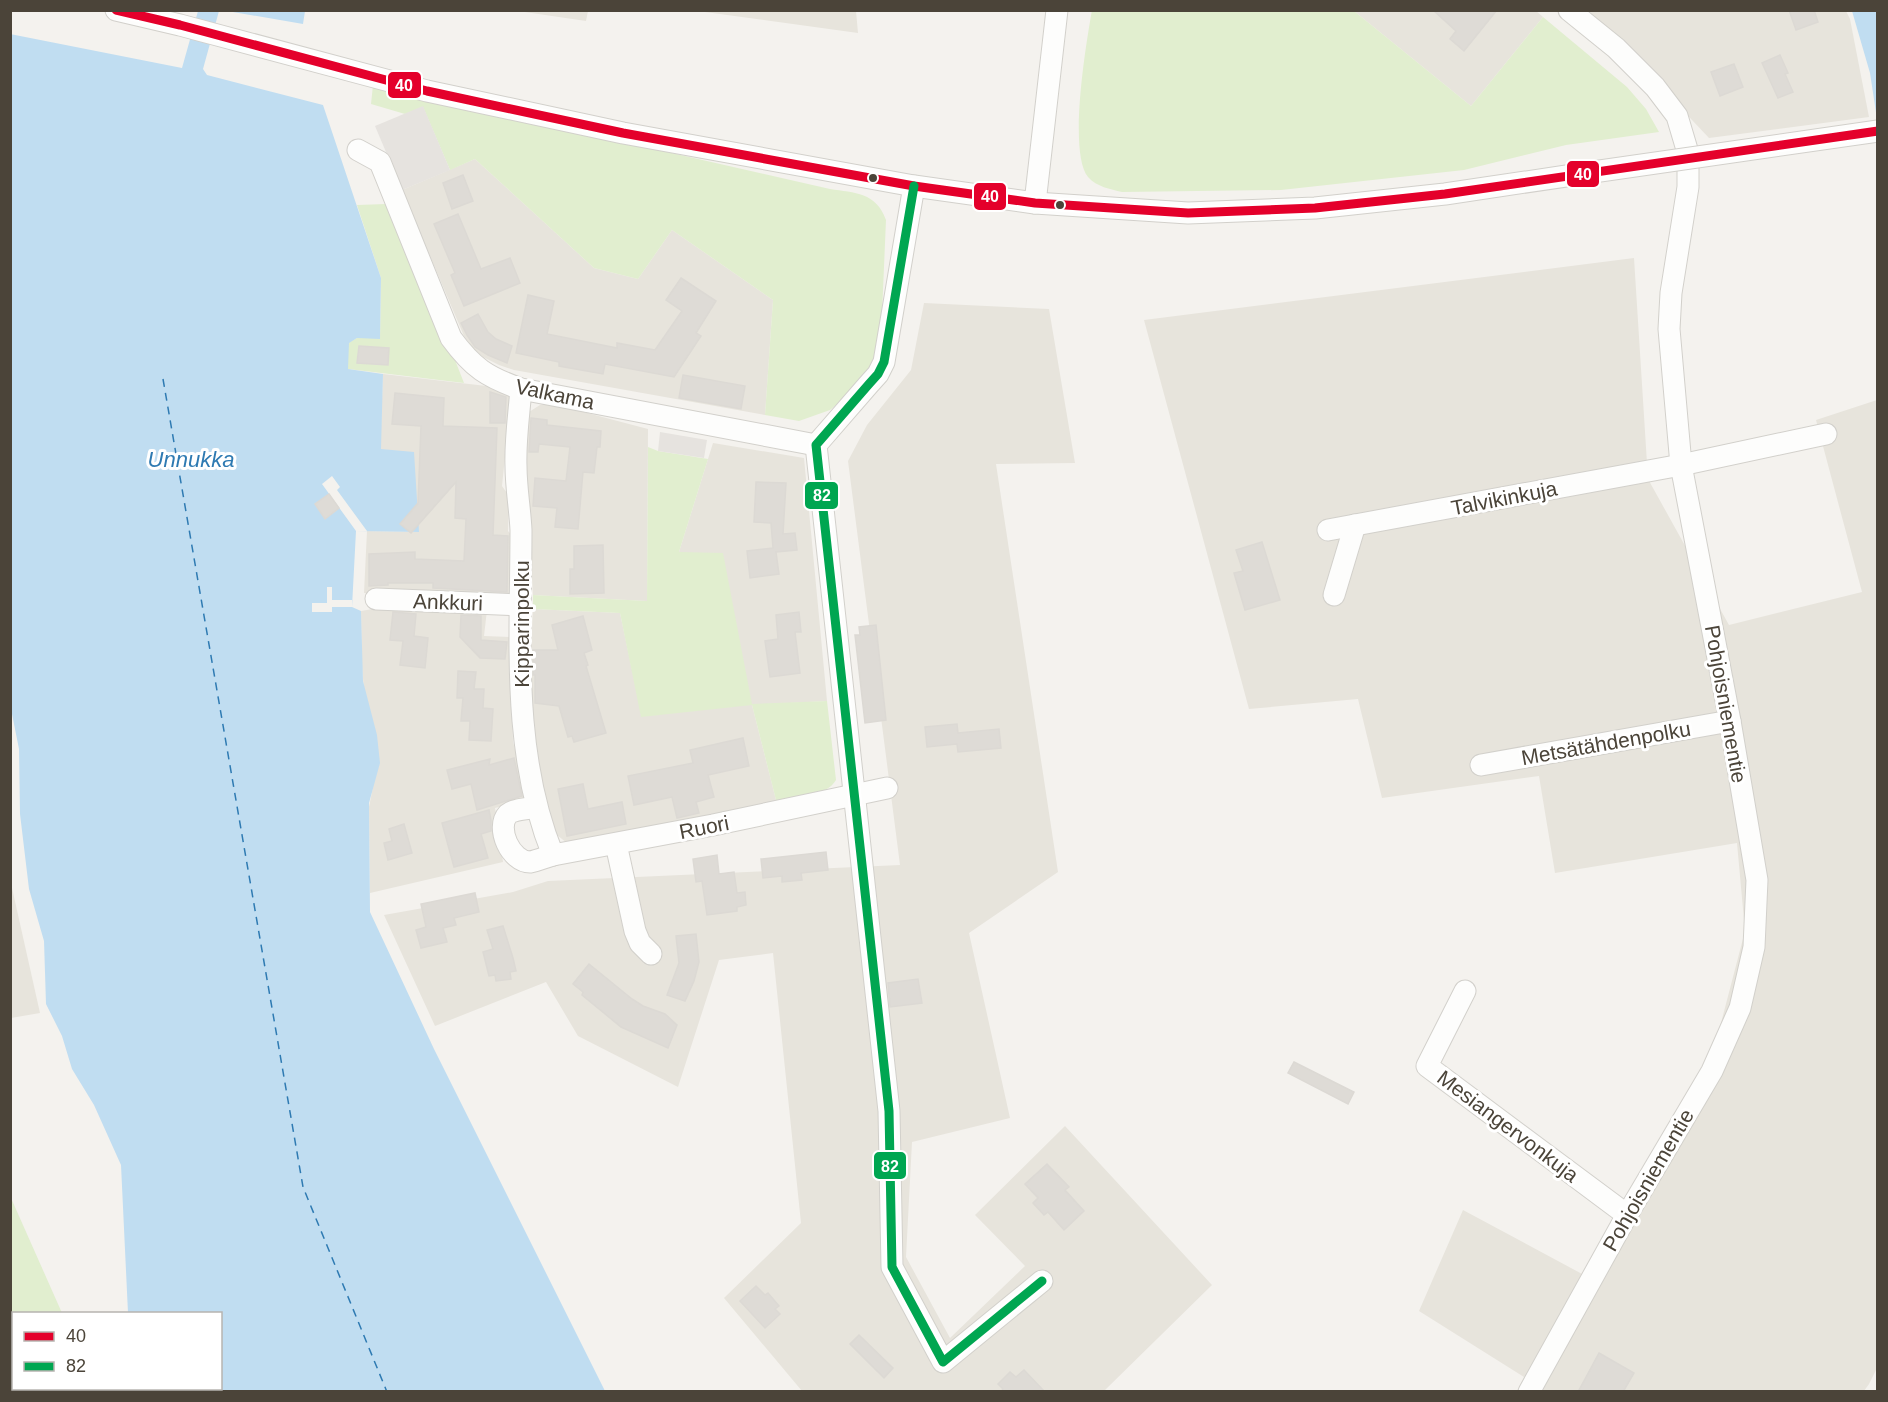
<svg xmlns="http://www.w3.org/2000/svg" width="1888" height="1402" viewBox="0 0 1888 1402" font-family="Arial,sans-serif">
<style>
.residential{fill:#e7e4dc}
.green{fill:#e1eecf}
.parking{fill:#e6e3df}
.water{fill:#c0ddf1}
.pier{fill:#f4f2ee}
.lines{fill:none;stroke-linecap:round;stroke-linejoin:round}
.ferry{stroke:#2e7ab2;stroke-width:1.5;stroke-dasharray:8 6;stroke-linecap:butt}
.building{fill:#dedbd6;stroke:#dcd9d4;stroke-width:1.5}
.minor-casing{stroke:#d2d0cb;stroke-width:23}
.minor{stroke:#fdfdfc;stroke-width:21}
.minor-bridge-casing{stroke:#d2d0cb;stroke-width:23;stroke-linecap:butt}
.minor-bridge{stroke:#fdfdfc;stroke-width:21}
.bus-1-casing{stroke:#fff;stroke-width:14}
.bus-2-casing{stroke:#fff;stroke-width:14}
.bus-1{stroke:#e4002b;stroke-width:9}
.bus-2{stroke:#00a651;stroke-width:9}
.bus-dot{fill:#4b4439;stroke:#fff;stroke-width:2}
.labels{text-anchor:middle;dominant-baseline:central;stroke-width:6;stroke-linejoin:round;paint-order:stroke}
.street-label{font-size:21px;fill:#4b4439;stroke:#fff}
.water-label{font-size:22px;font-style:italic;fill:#2e7ab2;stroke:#fff}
.line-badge{stroke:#fff;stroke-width:2}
.badge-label{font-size:16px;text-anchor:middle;font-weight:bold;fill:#fff}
</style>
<rect width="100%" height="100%" fill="#f4f2ee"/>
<g class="residential">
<path d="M705,10l151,1 2,22 -153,-21z"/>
<path d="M1535,10l8,7 -72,89 -117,-95z"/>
<path d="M518,11h70l-2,10z"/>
<path d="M1589,11h257l4,8 19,98 -160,21z"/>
<path d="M475,159l119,109 44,11 34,-49 101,70 -8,115 -251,-45 -15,-5 -16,-8 -10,-9 -9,-12 -62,-146z"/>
<path d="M1634,258l14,221 81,146 133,-33 -46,-172 61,-20 1,966 -9,18 -5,7h-347l7,-14 -105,-66 44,-101 121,65 131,-229 30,-115 -8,-88 -182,30 -16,-97 -157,22 -24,-99 -109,10 -105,-389z"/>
<path d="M924,303l125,6 26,154 -79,1 62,408 -89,61 41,185 -98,24 -6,115 44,81 75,-72 -50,-51 90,-89 147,159 -108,106h-302l-78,-93 77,-75 -28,-270 -54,7 -41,127 -100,-51 -32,-54 -111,44 -51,-111 129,-23 35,-11 352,-16 -52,-404 19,-36 44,-55z"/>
<path d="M383,374l129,15 -10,97 7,10 -1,35 4,5 -1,63 -147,-6 3,-62 51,1 -38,-83z"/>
<path d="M553,404l95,25 -1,172 -114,-6 -4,-70 -5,-48 5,-65 11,-7z"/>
<path d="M713,443l91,15 23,243 -75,4 25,99 -210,39 -15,-12 -24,-126 5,-96 87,4 22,104 37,-165z"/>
<path d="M384,607l103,3 -3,26 26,1 3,105 15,57 -33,9 8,54 -133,31 -1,-86 4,-20 -11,-119 -1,-57z"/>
<path d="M10,879l30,134 -29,5h-1z"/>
</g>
<g class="green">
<path d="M1092,10l262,1 117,95 72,-89 84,70 19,22 13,23 -93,13 -102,25 -183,20 -159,2c-12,-3 -25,-5 -34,-15 -20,-25 -2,-133 4,-167z"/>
<path d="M373,85l457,104c25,4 46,3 56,31l-5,117 -10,29 -19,25 -22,19 -31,11 -34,-6 8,-115 -101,-70 -34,49 -44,-11 -119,-109 -25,11 -27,-63 -18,7 -34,-10z"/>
<path d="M386,204l55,131 14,25 9,23 -116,-14v-26l9,-5h23l1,-60 -24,-73z"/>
<path d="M648,447l10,4 50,8 -29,93 44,1 29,151 75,-3 9,79c-9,16 -41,19 -59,24l-25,-99 -111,12 -21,-104 -87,-4v-14l114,6z"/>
<path d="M11,1198l51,115 -48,1v74h82l2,3h-87z"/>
</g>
<g class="parking">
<path d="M423,106l27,64 -48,20 -27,-64z"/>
<path d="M660,432l47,8 -3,18 -46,-7z"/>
</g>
<g class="water">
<path d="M198,11h21l-16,58 4,6 116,30 58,173 -1,61 -23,-1 -8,5 -1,26 35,5 -2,75 33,3 5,80 -63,-1 -4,76 9,4 2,70 14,54 3,28 -11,40 1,109 64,137 171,342h-471l-1,-2 87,-1v-74l-92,-1 -7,-148 -27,-60 -22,-36 -10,-33 -16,-32 -2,-63 -15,-52 -9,-75 -1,-65 -9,-45v-670l172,34z"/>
<path d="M227,11h78l-2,13z"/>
<path d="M1852,11h25v108l-7,-46z"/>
</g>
<g class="pier">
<path d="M332,476l8,11 -3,3 30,41h-11l-34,-47z"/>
<path d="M327,587h5v13h20v7h-20v5h-20v-9h15z"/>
</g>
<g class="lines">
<path class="ferry" d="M163,379l140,808 84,205"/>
</g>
<g class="building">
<path d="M1433,10h64l-33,41 -14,-12 6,-8z"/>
<path d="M1789,10h25l4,12 -22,8z"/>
<path d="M1780,55l8,18 -3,1 8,18 -15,6 -16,-35z"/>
<path d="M1734,64l9,23 -23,9 -9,-24z"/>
<path d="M463,175l10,26 -21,8 -9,-26z"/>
<path d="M458,214l23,55 29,-11 10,25 -56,23 -13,-31 4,-2 -21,-49z"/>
<path d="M681,278l35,23 -20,32 5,3 -27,41 -69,-13 -2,10 -44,-8v-4l-43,-9 12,-58 26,6 -7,33 70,14v-5l38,7 27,-39 -16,-11z"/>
<path d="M478,314l10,18 8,7 16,7 -5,17 -19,-8 -13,-8 -8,-12 -6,-12z"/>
<path d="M359,346l30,2 -1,17 -31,-2z"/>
<path d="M683,375l62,11 -4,23 -62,-11z"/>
<path d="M490,392l16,5 -1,26h-15z"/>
<path d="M395,393l49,5 -1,28 54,2 -4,107 15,1v2l-1,54 -74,-4v-5h-45v2l-19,1v-32l46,-2v7l49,2 2,-42 -11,-1 1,-36 -45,51 -11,-9 18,-21 3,-77 -29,-2z"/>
<path d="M531,418l16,2v5l54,6 -1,16h-3l-3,26 -11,-1 -5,57 -23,-2 2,-19 -24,-2 2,-28 31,3 4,-34 -31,-3 -1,8h-9z"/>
<path d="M756,482l30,1 -3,51 12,-1 2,17 -21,2 3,22 -29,4 -3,-27 26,-3 -2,-25 -17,-1z"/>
<path d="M329,494l10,14 -14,11 -10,-15z"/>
<path d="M1262,542l18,58 -35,10 -11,-37 9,-2 -7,-21z"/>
<path d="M603,545l1,48 -34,1v-25h4v-23z"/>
<path d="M393,612l23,2 -2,22 14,2 -3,30 -25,-3 3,-24 -13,-1z"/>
<path d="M799,612l2,20h-6l5,41 -30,4 -5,-36 13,-2 -2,-24z"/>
<path d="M461,615l20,1v24l26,2 -2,17 -25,-1 -20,-21z"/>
<path d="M583,616l9,34 -8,3 4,12 -2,1 20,67 -32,9 -2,-6 -4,1 -9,-31 -24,-3v-28h-2v-25h25l-6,-25z"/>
<path d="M876,625l10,95 -21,3 -10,-88h5l-1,-8z"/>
<path d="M458,671l18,1 -2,17h10l-1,19 10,1 -2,32 -22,-1 1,-19h-9l2,-23h-6z"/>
<path d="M957,724l1,9 41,-4 2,19 -43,4 -1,-8 -30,3 -2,-20z"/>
<path d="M743,738l6,28 -41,9 6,22 -18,5 3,11 -22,5 -5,-21 -38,8 -6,-29 65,-13 -3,-13z"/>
<path d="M514,758l8,38 -45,14 -6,-26 -19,5 -5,-19 43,-11 -1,6z"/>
<path d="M583,784l5,25 34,-7 4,22 -59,12 -9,-47z"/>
<path d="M489,810l2,10v11l-10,3 7,24 -34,9 -12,-44z"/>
<path d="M404,824l8,29 -24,7 -4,-17 8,-2 -3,-12z"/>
<path d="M826,852l2,18 -27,3 1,7 -20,2v-6l-19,2 -2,-19z"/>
<path d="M717,855l2,19 15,-2 3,21 8,-1 1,13 -9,2v4l-30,4 -5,-34 -6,1 -3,-23z"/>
<path d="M475,893l4,19 -25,6 2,7 -13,3 4,14 -26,6 -5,-18 10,-3 -5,-23z"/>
<path d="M503,926l10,32 3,13 -6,1 1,7 -15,2 -1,-6 -6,1 -6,-24 10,-3 -6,-19z"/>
<path d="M696,934l3,28 -5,19 -9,20 -18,-6 12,-32 -3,-27z"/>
<path d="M589,964l43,35 11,7 22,8 12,11 -9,23 -47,-21 -39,-32 1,-3 -10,-8z"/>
<path d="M918,979l4,24 -32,4 -2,-24z"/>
<path d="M1294,1062l60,30 -6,12 -60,-31z"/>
<path d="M1047,1164l22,23 -4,3 19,21 -20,19 -16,-18 -4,3 -11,-12 5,-5 -13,-14z"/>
<path d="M756,1286l9,9 3,-2 11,13 -4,3 5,5 -15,14 -25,-27z"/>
<path d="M859,1335l34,33 -9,10 -34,-34z"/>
<path d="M1599,1353l35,20 -11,19h-45z"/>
<path d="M1024,1370l21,22h-44l2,-3 -5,-5 12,-12 6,5z"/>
</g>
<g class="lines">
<g class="minor-casing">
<g id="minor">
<path d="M116,10l64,15 247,66 196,42 291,53 121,17 153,10 127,-5 130,-14 148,-22"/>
<path d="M358,150l22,12 71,176c22,30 36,39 70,51l295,56"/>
<path d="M914,186l-30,176 -6,12 -9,10 -53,61 73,666 3,156 51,95 99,-81"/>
<path d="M1035,203l22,-193"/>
<path d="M521,389c-2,25 -6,52 -5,77 0,22 4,43 5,64 0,109 -10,222 32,325"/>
<path d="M1328,530l353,-65 145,-31"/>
<path d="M1334,595l21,-70"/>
<path d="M376,599l144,6"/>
<path d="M1481,765l249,-44"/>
<path d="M536,807c-8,2 -22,2 -28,7 -13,14 3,48 22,48 7,-1 16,-5 23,-7l160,-30 174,-37"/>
<path d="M616,844l19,87 5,12 11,11"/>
<path d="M1465,991l-38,75 200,149"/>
<path d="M1529,1392l98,-177 85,-144 28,-63 14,-61 3,-67 -27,-159 -49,-256 -12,-136 2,-36 17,-106v-34l-11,-37 -22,-29 -39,-39 -47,-38"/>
</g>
</g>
<use href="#minor" class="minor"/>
<g class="minor-bridge-casing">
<path id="minor-bridge" d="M1593,172l285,-41"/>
</g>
<use href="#minor-bridge" class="minor-bridge"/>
<g class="bus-1-casing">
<path id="bus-1" d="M116,10l64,15 247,66 196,42 291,53 121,17 153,10 127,-5 130,-14 433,-63"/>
</g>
<g class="bus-2-casing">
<path id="bus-2" d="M914,186l-30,176 -6,12 -9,10 -53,61 73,666 3,156 51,95 99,-81"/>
</g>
<use href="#bus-1" class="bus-1"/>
<use href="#bus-2" class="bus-2"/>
</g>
<g class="bus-dot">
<circle cx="873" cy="178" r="5"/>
<circle cx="1060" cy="205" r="5"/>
</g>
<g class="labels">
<g class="street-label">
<text transform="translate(555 394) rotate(12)">Valkama</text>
<text transform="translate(1504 498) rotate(-11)">Talvikinkuja</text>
<text transform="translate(448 602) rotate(2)">Ankkuri</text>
<text transform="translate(521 624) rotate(-90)">Kipparinpolku</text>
<text transform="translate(1726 704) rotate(80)">Pohjoisniementie</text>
<text transform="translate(1606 743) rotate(-10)">Metsätähdenpolku</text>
<text transform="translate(704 827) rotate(-11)">Ruori</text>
<text transform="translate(1508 1126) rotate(37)">Mesiangervonkuja</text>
<text transform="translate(1648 1180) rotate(-60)">Pohjoisniementie</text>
</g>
<g class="water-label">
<text x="191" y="459">Unnukka</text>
</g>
</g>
<g class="line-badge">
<rect x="387" y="71" width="35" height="28" rx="6" fill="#e4002b"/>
<rect x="1566" y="160" width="34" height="28" rx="6" fill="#e4002b"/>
<rect x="973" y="182" width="34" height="29" rx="6" fill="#e4002b"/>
<rect x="804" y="481" width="35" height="29" rx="6" fill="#00a651"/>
<rect x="873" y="1151" width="34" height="29" rx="6" fill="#00a651"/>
</g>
<g class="badge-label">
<text x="404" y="91">40</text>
<text x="1583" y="180">40</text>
<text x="990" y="202">40</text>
<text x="822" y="501">82</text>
<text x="890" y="1172">82</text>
</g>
<rect width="1888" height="1402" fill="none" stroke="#4b4439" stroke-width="24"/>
<rect x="12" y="1312" width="210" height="78" fill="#ffffff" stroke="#b7b4b0" stroke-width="1.5"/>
<rect x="24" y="1332" width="30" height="9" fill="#e4002b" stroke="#b7b4b0" stroke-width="1.5"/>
<text x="66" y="1342" font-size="18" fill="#4b4439">40</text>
<rect x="24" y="1362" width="30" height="9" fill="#00a651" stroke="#b7b4b0" stroke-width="1.5"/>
<text x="66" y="1372" font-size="18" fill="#4b4439">82</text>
</svg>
